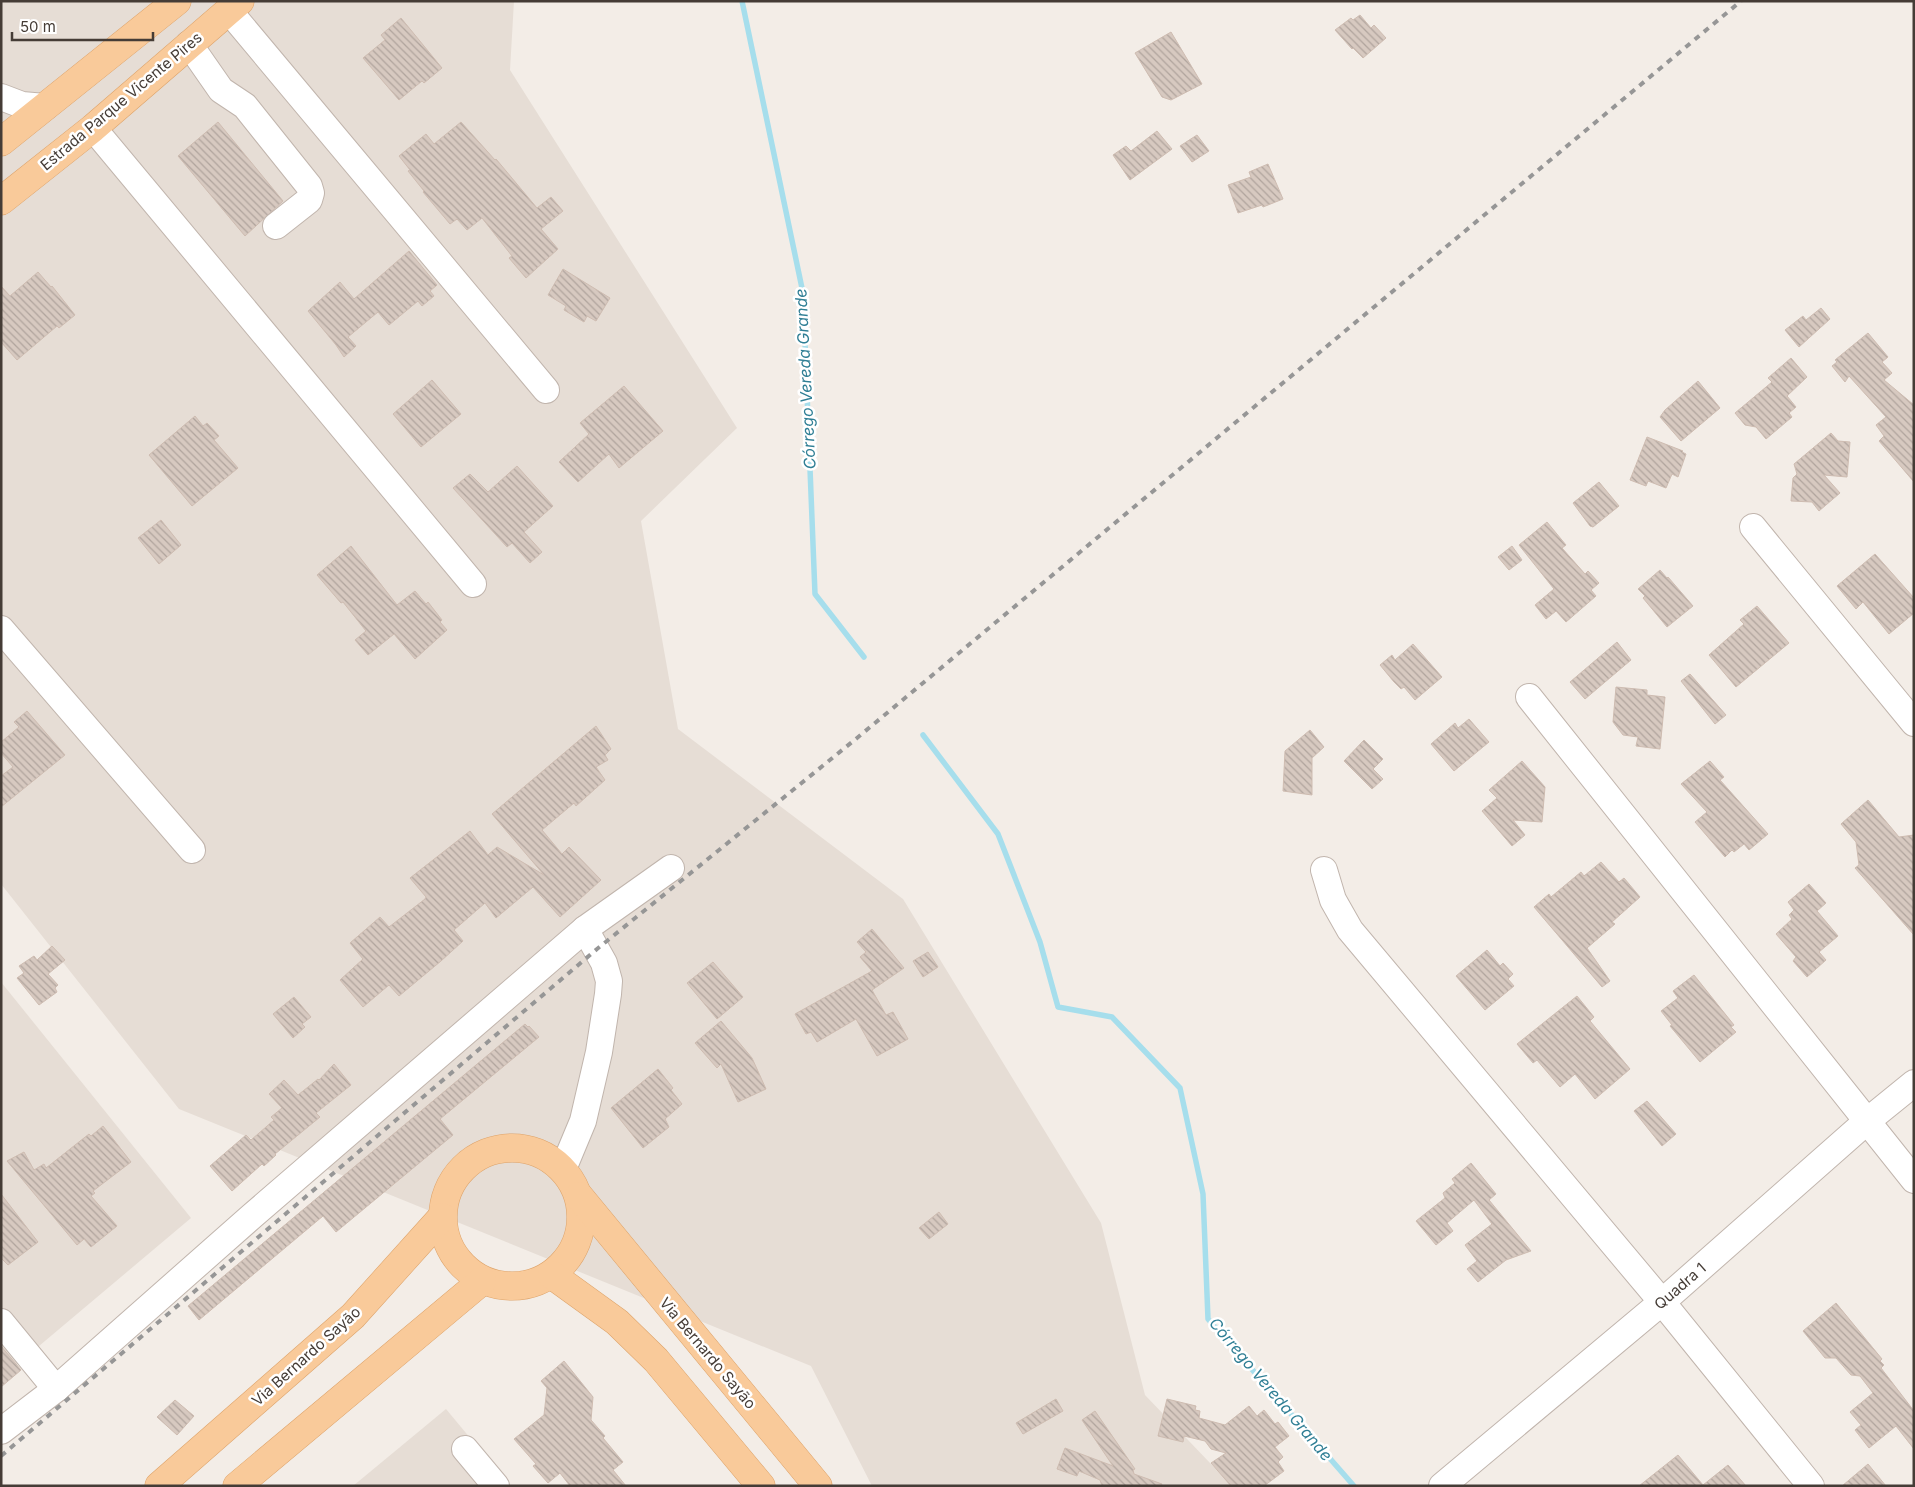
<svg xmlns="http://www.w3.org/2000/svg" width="1915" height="1487" viewBox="0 0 1915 1487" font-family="Inter,sans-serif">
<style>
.residential{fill:#e6ddd5}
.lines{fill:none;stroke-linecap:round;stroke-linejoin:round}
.stream{stroke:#a6deec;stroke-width:5.5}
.building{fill:url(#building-back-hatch);stroke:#cebcb1}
.minor-casing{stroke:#c1b5ad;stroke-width:28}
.major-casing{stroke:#dda36a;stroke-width:29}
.minor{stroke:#fff;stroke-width:26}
.major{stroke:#f9ca9a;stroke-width:28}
.rail{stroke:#969696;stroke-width:4;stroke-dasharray:6 6;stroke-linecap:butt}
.labels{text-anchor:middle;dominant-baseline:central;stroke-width:5;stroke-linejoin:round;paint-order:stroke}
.street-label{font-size:15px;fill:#453c36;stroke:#fff}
.water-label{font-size:16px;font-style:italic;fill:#307f95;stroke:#fff}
</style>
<defs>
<pattern id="building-back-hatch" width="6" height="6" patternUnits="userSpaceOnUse" patternTransform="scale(1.25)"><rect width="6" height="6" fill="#d7c9c0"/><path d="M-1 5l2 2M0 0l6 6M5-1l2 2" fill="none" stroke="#b0a49d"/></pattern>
</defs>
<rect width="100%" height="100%" fill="#f3ede7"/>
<g class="residential">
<path d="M1,1h513l-4,69 227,358 -96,93 37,208 225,170 198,324 44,172 87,91h-360l-61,-120 -632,-257 -178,-225z"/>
<path d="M1,982l190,236 -190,160z"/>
<path d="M446,1409l64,77h-157z"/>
</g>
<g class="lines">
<g class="stream">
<path d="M742,1l61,292 12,301 49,63"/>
<path d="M923,735l75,99 42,108 18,65 54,10 68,71 23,106 5,125 146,167"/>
</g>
</g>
<g class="building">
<path d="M1360,15l11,13 3,-3 12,13 -23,20 -10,-10 -1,1 -17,-19 16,-12 2,2z"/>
<path d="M401,18l41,50 -18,15 -2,-2 -23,19 -36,-42 22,-18 -4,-5z"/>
<path d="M1171,32l31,52 -31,16 -9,-3 -27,-44z"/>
<path d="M218,122l65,79 -38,35 -67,-80z"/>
<path d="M461,122l34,38 1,-1 41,49 14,-11 12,14 -22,18 17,20 -32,29 -17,-20 3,-2 -30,-38 -15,12 -10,-11 -7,5 -27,-32 1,-1 -16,-20 2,-1 -11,-14 27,-22 8,10z"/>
<path d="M1157,131l15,18 -42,31 -17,-25 13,-9 5,5z"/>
<path d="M1197,135l12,16 -17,11 -12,-16z"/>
<path d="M1268,164l15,35 -20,8 -1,-2 -24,8 -10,-28 23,-8 -2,-5z"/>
<path d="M409,251l28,34 -7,6 4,5 -12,10 -4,-5 -29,24 -11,-13 -30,25 8,9 -12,11 -8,-12 -28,-34 32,-29 14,17z"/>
<path d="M563,269l47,29 -14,23 -9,-5 -3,6 -20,-12 2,-4 -18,-11z"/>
<path d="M38,272l13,15 1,-1 23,29 -16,13 -2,-2 -40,34 -16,-18v-56l9,10z"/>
<path d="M1821,308l9,11 -31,28 -14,-17 18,-14 3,4z"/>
<path d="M1868,333l20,24 -6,5 10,11 -8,7 30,25v77l-35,-41 5,-5 -8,-11 10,-8 -37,-41 -4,6 -13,-16 5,-4 -2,-2z"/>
<path d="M1791,358l16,19 -20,19 9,11 -7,6 3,4 -26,22 -10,-12 -11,-2 -10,-12 37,-31 -4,-4z"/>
<path d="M432,380l29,34 -40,33 -28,-33z"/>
<path d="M1698,381l22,27 -39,33 -21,-24 5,-7z"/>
<path d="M624,386l39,45 -44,37 -10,-14 -31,28 -19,-20 30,-28 -9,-11z"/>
<path d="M195,416l8,10 4,-3 12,13 -5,4 24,28 -46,38 -43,-51z"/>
<path d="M1831,433l7,8 12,1 -3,35 -23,-2 16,18 -21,18 -7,-9 -21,-1 2,-23 4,-4 -3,-10z"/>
<path d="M1647,437l36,14 -1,1 4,2 -8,23 -6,-3 -6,14 -18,-7 -2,5 -16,-6z"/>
<path d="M517,466l36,40 -29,26 18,20 -12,11 -18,-20 -5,4 -54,-59 17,-14 18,18z"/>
<path d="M1599,482l20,24 -26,21 -3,-1 -17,-23z"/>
<path d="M161,520l20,25 -22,19 -21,-26z"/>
<path d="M1547,522l19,23 -4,3 23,26 3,-3 11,12 -8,7 5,6 -30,26 -10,-11 -10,8 -11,-14 19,-16 -35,-44z"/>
<path d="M351,546l46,59 18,-14 11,13 2,-2 14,18 -2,2 7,8 -32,29 -21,-25 -26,21 -13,-15 11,-9 -23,-29 -2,1 -24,-28z"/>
<path d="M1512,546l10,14 -13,10 -11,-13z"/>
<path d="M1875,554l39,44v15l-25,21 -26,-32 -7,7 -19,-23z"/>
<path d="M1660,570l7,8 1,-1 25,29 -26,21 -24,-29 2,-2 -7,-7z"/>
<path d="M1757,606l32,37 -53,44 -27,-32 35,-31 -4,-4z"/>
<path d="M1617,642l14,18 -46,39 -15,-17z"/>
<path d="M1413,644l29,33 -27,23 -11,-13 -3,2 -7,-7 -14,-17 12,-10 3,5z"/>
<path d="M1690,674l36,41 -11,9 -34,-43z"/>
<path d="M1616,687l31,3v5l18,2 -5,52 -24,-3 2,-9 -15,-2 -10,-13z"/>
<path d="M27,711l38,44 -64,52v-31l12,-9 -12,-14v-11l18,-15 -5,-5z"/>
<path d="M1469,719l20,23 -35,29 -23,-27 24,-21 3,5z"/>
<path d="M596,726l15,23 -6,6 3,5 -12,7 9,13 -29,26 -2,-3 -32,27 20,24 7,-7 32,33 -41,37 -27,-30 -37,31 -11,-15 -31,27 9,11 -22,20 -42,35 -10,-11 -26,22 -23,-27 23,-21 -13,-16 30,-26 9,10 36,-28 1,-2 -16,-19 60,-47 18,24 9,-8 47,28 -52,-61z"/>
<path d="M1310,730l14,17 -12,11v37l-29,-4 2,-40z"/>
<path d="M1364,740l19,19 -10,10 10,10 -11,10 -28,-28z"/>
<path d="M1522,761l23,26 -3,35 -29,-2 12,15 -13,11 -30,-35 15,-13 -8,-8z"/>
<path d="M1710,761l14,16 -4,3 48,54 -19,16 -5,-6 -10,8 -2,-2 -7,7 -30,-35 12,-10 -26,-28z"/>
<path d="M1868,800l31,37 15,-2v100l-59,-67 4,-3 -3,-23 -15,-18z"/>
<path d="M1601,862l18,20 5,-4 16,19 -28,25 3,2 -28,24 23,33 -8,6 -68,-80 15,-13 2,3 30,-25 3,4z"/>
<path d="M1809,884l17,19 -9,8 21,25 -19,16 7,8 -19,17 -14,-16 3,-4 -20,-23 16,-15 -3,-4 5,-5 -6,-8z"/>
<path d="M872,929l32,39 -32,22 14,25 7,-3 15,27 -31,17 -21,-37 -39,23 -6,-10 -5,2 -11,-20 77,-43 -12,-14 6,-5 -9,-10z"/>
<path d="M52,946l13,14 -17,14 10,11 -3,3 2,4 -18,13 -22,-27 7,-5 -5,-7 15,-10 3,4z"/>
<path d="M1487,950l13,16 3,-3 10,11 -5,5 6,7 -29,24 -29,-34z"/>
<path d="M928,952l10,15 -15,10 -10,-16z"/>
<path d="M713,962l30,35 -26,22 -30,-36z"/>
<path d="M1694,975l40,50 -3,2 5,5 -36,30 -30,-36 2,-1 -11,-14 17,-13 -5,-7z"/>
<path d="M1577,996l17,21 -4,4 40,48 -35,30 -20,-25 -15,13 -23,-27 -4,3 -16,-19z"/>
<path d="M294,997l17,20 -9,7 3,3 -12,11 -20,-24z"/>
<path d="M721,1021l31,37 14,31 -28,13 -17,-38 -4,4 -22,-25z"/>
<path d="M525,1024l3,3 1,-1 10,11 -99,82 13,16 -117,97 -13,-16 -124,104 -11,-14z"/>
<path d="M334,1064l17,21 -35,28 4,4 -45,37 1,1 -12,11 -2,-2 -30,27 -22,-25 36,-31 5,5 23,-20 -3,-3 11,-9 -13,-14 15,-14 14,15 20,-16 1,1z"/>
<path d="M658,1069l15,19 -2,2 11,14 -17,15 4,8 -26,21 -32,-40z"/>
<path d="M1647,1101l29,33 -14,12 -28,-35z"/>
<path d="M103,1126l28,36 -38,29 2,2 -4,3 26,30 -26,21 -7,-8 -7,6 -70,-84 17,-9 10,18 10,-6 2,4 43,-34 2,2z"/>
<path d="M1471,1163l25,31 -7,6 42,51 -25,9 -28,22 -11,-13 10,-8 -12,-16 27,-21 -18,-24 -27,23 6,8 -17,14 -20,-24 29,-23 -2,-5 12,-10 -3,-4z"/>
<path d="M1,1194l37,48 -30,23 -7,-7z"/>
<path d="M939,1212l9,12 -19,15 -10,-11z"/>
<path d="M1836,1303l46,56 -2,2 4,4 -3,3 33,43v38l-18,-23 -27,22 -14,-18 6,-5 -11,-13 23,-19 -13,-17 -9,-1 -15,-17h-11l-22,-27z"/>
<path d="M1,1346l20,24 -20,17z"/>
<path d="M564,1361l29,36 -2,23 14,16 -2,2 20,24 -10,8 13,16h-56l-10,-13 -12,10 -15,-17 3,-2 -22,-25 30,-24 3,-27 -6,-7z"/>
<path d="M1056,1399l7,12 -40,23 -7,-11z"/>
<path d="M1167,1399l29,7 -1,4 5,1 -1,7 26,7 24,-19 8,10 7,-6 11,14 3,-2 11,14 -14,11 8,10 -5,5 6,9 -20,15h-33l-20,-23 15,-10 -15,-4 -6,-8 -21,-5 -1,6 -25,-6z"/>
<path d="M175,1400l19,16 -17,19 -20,-18z"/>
<path d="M1095,1411l40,58 -2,1 1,4 28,10 -1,2h-59l-2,-6 -21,-9 -2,5 -20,-7 8,-21 48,18 -31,-46z"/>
<path d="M1678,1455l25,30 25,-20 18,21h-107z"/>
<path d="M1868,1464l18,22h-44z"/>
</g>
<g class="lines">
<g class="minor-casing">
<g id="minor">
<path d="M229,11l317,379"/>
<path d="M189,44l32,46 24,16 64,80 2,7 -2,7 -33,26"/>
<path d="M1,97l21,8 23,2"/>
<path d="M93,128l380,456"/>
<path d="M1753,527l161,196"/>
<path d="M1,629l191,221"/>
<path d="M1529,697l385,483"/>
<path d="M1324,870l9,30 17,30 312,372 149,184"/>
<path d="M563,1169l20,-48 16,-69 9,-58 1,-13 -5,-18 -19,-34"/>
<path d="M1,1322l55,67"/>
<path d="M1,1431l55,-42 196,-173 333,-287 86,-61"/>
<path d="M465,1449l31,37"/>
<path d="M1442,1486l220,-184 204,-180 48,-39"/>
</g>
</g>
<g class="major-casing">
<g id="major">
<path d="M1,142l176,-141"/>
<path d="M1,201l92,-73 147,-127"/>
<circle cx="512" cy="1217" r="69"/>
<path d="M579,1196l239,290"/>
<path d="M552,1275l65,47 39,38 105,126"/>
<path d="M159,1486l194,-170 89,-99"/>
<path d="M237,1486l245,-205"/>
</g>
</g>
<use href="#minor" class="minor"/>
<use href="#major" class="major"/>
<path class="rail" d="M1,1456l596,-507 260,-211 884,-737"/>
</g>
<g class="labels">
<g class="street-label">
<text transform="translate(121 101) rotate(-40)">Estrada Parque Vicente Pires</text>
<text transform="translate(1680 1286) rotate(-41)">Quadra 1</text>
<text transform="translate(708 1353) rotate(50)">Via Bernardo Sayão</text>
<text transform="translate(306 1356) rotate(-42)">Via Bernardo Sayão</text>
</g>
<g class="water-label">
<text transform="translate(805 379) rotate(-93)">Córrego Vereda Grande</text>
<text transform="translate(1271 1389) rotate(50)">Córrego Vereda Grande</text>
</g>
</g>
<rect width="1915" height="1487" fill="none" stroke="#453c36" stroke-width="5"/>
<path d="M12 32v8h141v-8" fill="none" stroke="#453c36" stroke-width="2.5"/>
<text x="20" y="32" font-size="15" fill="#453c36" stroke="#ffffff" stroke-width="4" paint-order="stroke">50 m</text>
</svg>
